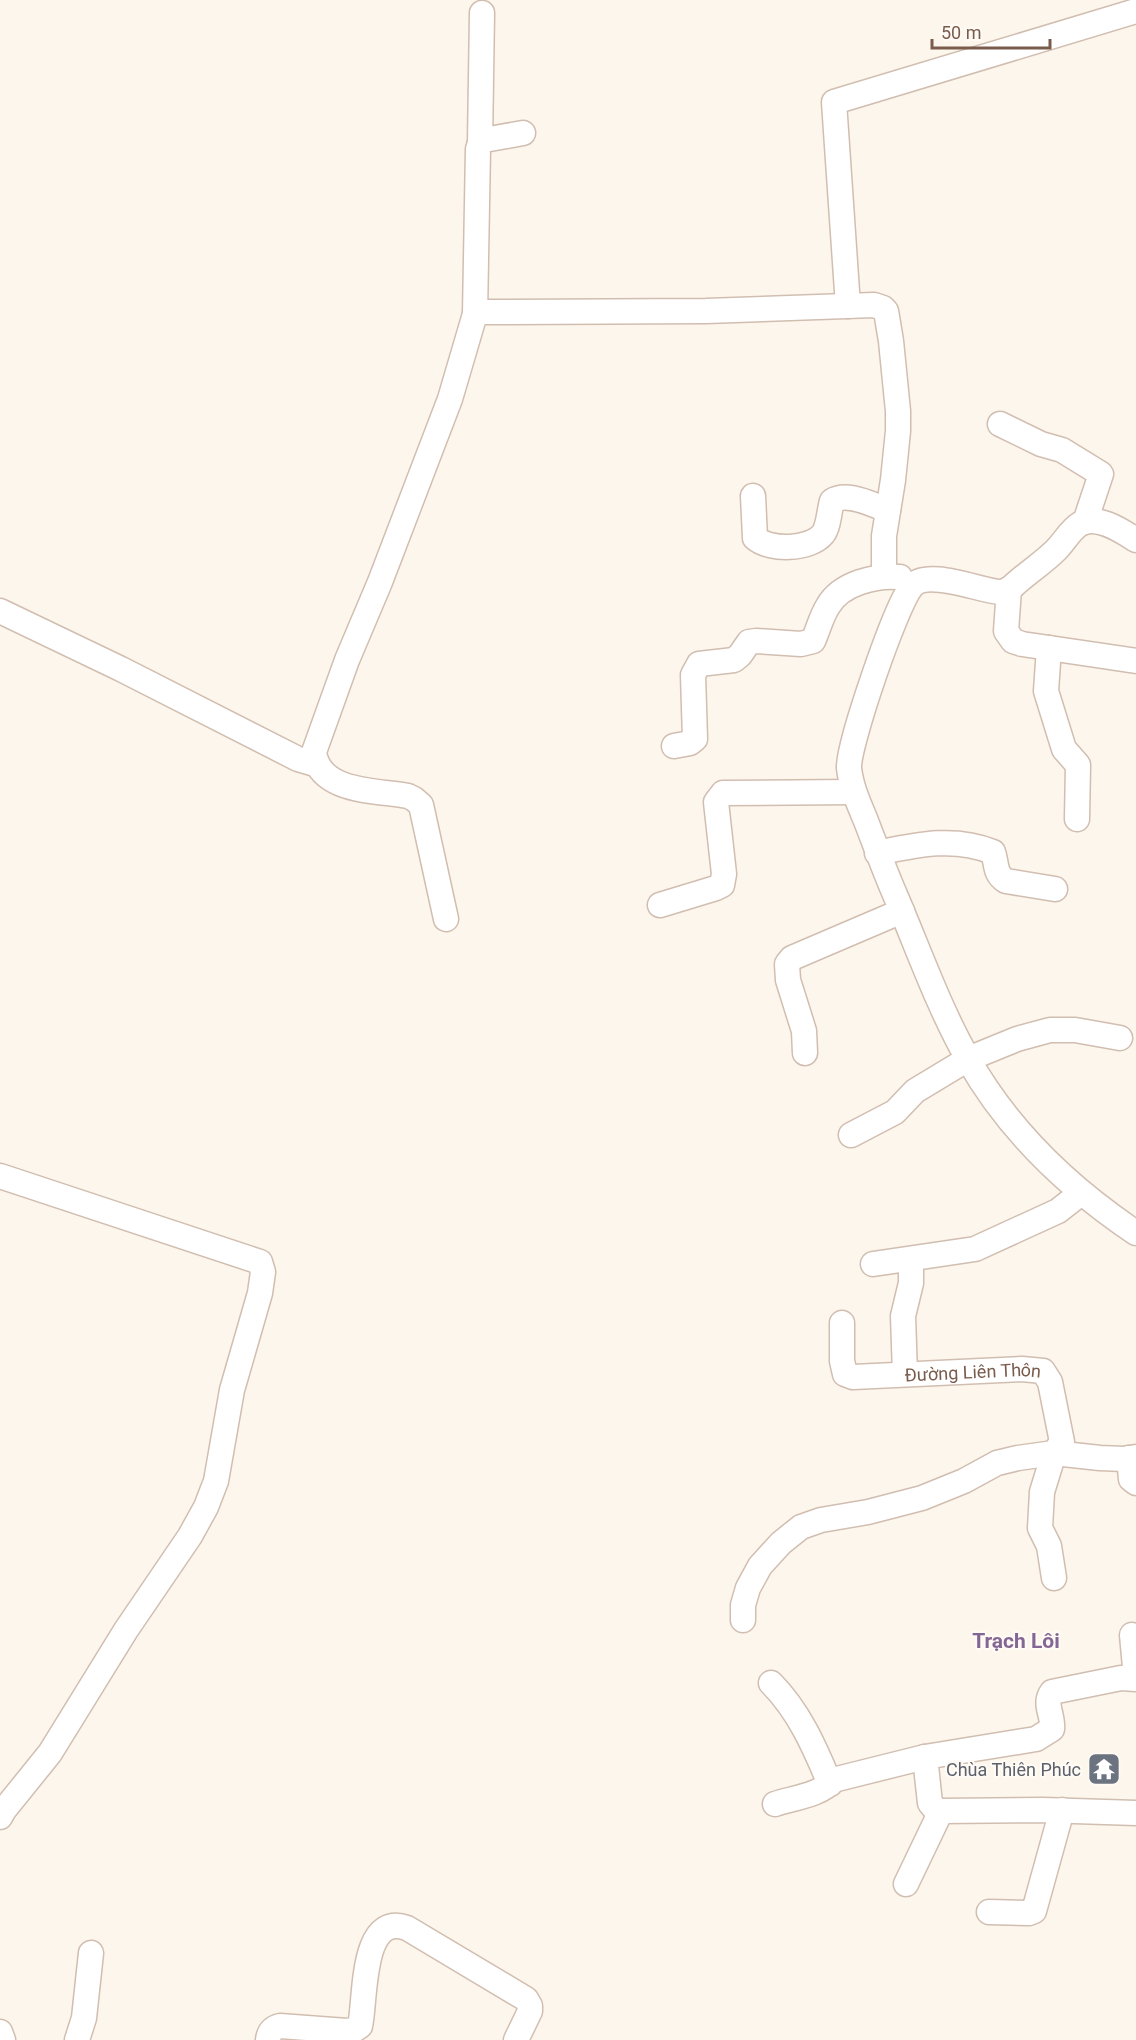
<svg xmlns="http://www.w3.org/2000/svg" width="1136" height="2040" viewBox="0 0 1136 2040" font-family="Roboto,sans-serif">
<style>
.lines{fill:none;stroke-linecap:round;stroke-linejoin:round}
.minor-casing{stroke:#d1beb0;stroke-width:27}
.minor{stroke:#fff;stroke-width:24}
.labels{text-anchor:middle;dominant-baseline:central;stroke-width:4.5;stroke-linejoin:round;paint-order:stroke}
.street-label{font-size:18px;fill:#7a5c4d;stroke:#fffaf3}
.worship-label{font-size:18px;fill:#5b616d;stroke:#fffaf3;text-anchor:end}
.quarter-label{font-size:21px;font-weight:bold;fill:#846695;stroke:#fffaf3}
</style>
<rect width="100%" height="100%" fill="#fdf6ec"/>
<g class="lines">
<g class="minor-casing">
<g id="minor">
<path d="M480,143l2,-130"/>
<path d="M848,306l-14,-204 302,-91"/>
<path d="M475,314l3,-165 2,-6 4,-3 39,-7"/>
<path d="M1000,424l41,20 21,6 39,24 -16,48"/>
<path d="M753,496l2,42c15,13 55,12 68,-4 6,-8 6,-23 9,-33 15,-10 40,4 56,9"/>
<path d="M1136,540c-14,-9 -39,-26 -56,-16 -9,5 -16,18 -24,26 -13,13 -29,23 -43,36 -4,3 -7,6 -13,6 -20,-1 -72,-24 -88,-6 -16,18 -64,159 -63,182 2,19 10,36 17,53 10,26 19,51 30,76 23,54 43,111 72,162 40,71 101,129 168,174"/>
<path d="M1009,589l-3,42 7,10 9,3 114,17"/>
<path d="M0,611l121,58 177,90 17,5"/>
<path d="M1049,648l-3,43 18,58 14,16 -1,54"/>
<path d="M674,746l16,-3 5,-4 -2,-64 6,-11 35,-4 6,-5 9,-13 7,-1 45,3 12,-3c5,-11 8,-24 15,-35 13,-23 48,-31 72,-29"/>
<path d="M877,853c39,-8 77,-17 116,-1 4,11 1,22 13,29l49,8"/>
<path d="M660,905l56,-17 6,-3 2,-11 -8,-72 7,-9 131,-1"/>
<path d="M446,919l-25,-114 -7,-6 -6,-3c-32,-6 -89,-3 -94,-44l33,-92 33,-78 70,-183 25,-85 9,-2 222,-1 168,-6 9,3 3,3 5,30 7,70v20l-5,49 -9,56v40"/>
<path d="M805,1053l-1,-22 -16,-51 -1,-16 5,-6 110,-47"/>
<path d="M851,1135l44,-23 20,-21 53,-32 49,-20 33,-9h25l45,8"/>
<path d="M0,1176l260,86 3,10 -3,21 -28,97 -16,91 -10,26 -16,29 -64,94 -76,123 -46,57 -4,7"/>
<path d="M873,1264l102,-15 83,-38 23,-18"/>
<path id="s1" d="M842,1323v38l3,13 8,3 169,-8 21,2 7,11 12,60 -8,11 -12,39 -2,36 9,18 5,32"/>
<path d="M905,1374l-2,-58 8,-33v-24"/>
<path d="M1129,1458l2,21 5,4"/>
<path d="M743,1620v-15l5,-17 12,-22 21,-23 20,-16 20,-7 47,-8 54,-14 42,-17 33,-18 21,-5 36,-5 46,5 24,1 12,-2"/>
<path d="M1132,1635l4,43"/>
<path d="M771,1683c28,28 44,65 59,101"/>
<path d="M925,1757l5,46 5,6 6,2 102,-1 93,3"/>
<path d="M775,1804c18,-6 46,-9 58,-24l92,-23 111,-18 16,-10c2,-13 -9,-25 0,-37l69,-14 15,1"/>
<path d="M906,1884l35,-73"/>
<path d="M989,1912l40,1 5,-2 28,-101"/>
<path d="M0,2032l3,8"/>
<path d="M77,2040l7,-22 7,-65"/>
<path d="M268,2040c1,-8 4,-12 12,-14l67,5 7,-1 6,-4c6,-25 0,-115 47,-98l119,71 4,7v5l-14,29"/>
</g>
</g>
<use href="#minor" class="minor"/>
</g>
<defs>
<g id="temple-square" transform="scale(1.725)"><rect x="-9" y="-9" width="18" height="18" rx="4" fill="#6b7280" stroke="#fffaf3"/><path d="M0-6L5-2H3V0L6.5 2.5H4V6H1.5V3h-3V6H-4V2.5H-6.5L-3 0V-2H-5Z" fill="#fff"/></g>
</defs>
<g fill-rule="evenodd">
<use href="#temple-square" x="1104" y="1769"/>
</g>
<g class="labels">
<g class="street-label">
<text stroke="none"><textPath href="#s1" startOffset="180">Đường Liên Thôn</textPath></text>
</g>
<g class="worship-label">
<text x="1081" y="1769">Chùa Thiên Phúc</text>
</g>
<g class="quarter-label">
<text x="1016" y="1641">Trạch Lôi</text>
</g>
</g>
<path d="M932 39v9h118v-9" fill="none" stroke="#7a5c4d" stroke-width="3"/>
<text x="941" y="39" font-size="18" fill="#7a5c4d" stroke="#fffaf3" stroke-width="4.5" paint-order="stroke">50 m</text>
</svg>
